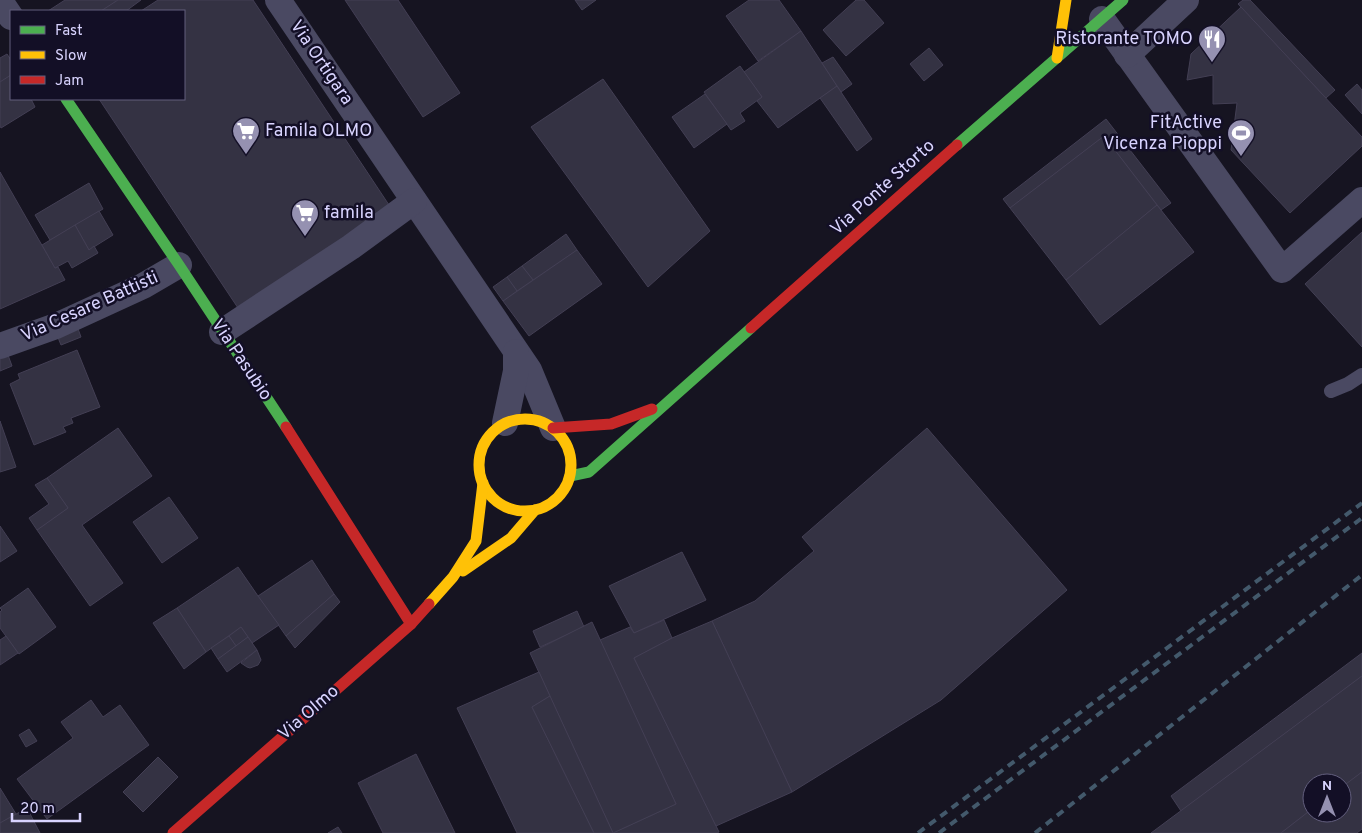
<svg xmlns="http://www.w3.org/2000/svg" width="1362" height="833" viewBox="0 0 1362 833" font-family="Overpass,sans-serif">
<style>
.building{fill:#343243;stroke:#433f54}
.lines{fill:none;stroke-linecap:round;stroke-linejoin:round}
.lane{stroke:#4a4962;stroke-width:14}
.street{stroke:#4a4962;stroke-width:26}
.fast{stroke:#4caf50;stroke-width:11}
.slow{stroke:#ffc107;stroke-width:11}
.jam{stroke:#c62828;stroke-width:11}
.rail{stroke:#43596b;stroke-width:4;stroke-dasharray:8 6;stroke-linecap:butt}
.labels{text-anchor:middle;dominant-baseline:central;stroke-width:5;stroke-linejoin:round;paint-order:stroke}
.poi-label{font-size:18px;fill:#d9d4ff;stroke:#130f26;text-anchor:end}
.street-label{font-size:18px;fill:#d9d4ff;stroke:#130f26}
</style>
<rect width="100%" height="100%" fill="#161421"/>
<g class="building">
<path d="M65,0h53l-17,11h-53z"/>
<path d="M118,0h23l-15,11h-25z"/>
<path d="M158,0h95l140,211 -153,100 -141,-212h85v-88h-43z"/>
<path d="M345,0h53l62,93 -37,24z"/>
<path d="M575,0h21l-14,10z"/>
<path d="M749,0h30l22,31 -43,30 -32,-45z"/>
<path d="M856,0h8l20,23 -38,33 -23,-26z"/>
<path d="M1243,0h7l85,90 -9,8 -88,-94z"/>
<path d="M1241,7l121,130v9l-72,67 -59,-63 6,-47 -24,1v-29l-26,5 4,-26z"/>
<path d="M801,31l36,55 -59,42 -21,-27 5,-4 -18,-25z"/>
<path d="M929,48l14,17 -19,16 -14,-17z"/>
<path d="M7,54l4,6v15l-11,7v-24z"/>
<path d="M833,57l19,27 -11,8 -19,-29z"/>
<path d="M740,66l22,31 -22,16 5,8 -14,9 -27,-38z"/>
<path d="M11,75v24h20l4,8 -34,21 -1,-2v-44z"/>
<path d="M603,79l107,152 -62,56 -117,-160z"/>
<path d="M1357,84l5,6v24l-17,-19z"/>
<path d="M837,86l35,53 -15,12 -37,-53z"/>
<path d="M705,94l22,30 -33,24 -22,-31z"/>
<path d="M1106,119l65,84 -10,7 -57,-74 -94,72 -7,-9z"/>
<path d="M1104,136l53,69 -91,75 -56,-72z"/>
<path d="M0,172l55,96 3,-1 7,13 -65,29z"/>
<path d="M89,183l14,26 -53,31 -15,-25z"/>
<path d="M1157,205l37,47 -94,73 -34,-45z"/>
<path d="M99,211l14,24 -24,15 -14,-25z"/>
<path d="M75,225l14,25 5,-4 4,7 -26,15 -4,-7 -13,7 -13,-23z"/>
<path d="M1362,232v115l-57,-63z"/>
<path d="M566,234l11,16 -44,30 -11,-14z"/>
<path d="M577,250l25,34 -73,52 -26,-35z"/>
<path d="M522,266l11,14 -16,11 -10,-14z"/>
<path d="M507,277l10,14 -14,10 -10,-14z"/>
<path d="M77,326l4,11 -20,8 -4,-10z"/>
<path d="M77,350l23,57 -29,11 2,5 -10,4 3,5 -32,13 -24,-61 10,-5 -2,-5z"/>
<path d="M8,355l4,11 -12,5v-12z"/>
<path d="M0,421l16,46 -16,5z"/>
<path d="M118,428l34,48 -70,49 41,58 -33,23 -53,-76 31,-22 -21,-30z"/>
<path d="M927,428l140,162 -126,110 -149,92 -80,-171 43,-20 59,-50 -12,-14z"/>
<path d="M47,478l21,30 -31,22 -8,-12 20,-14 -14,-19z"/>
<path d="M169,497l29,41 -36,25 -29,-41z"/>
<path d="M0,526l17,25 -17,11z"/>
<path d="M682,552l24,48 -72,33 -25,-47z"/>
<path d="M312,560l22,34 -48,42 -28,-40z"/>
<path d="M238,567l20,29 21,29 -27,18 -11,-16 -35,25 -29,-44z"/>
<path d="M28,588l28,39 -37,27 -19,-26v-16l2,-2 -2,-2z"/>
<path d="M334,594l6,8 -45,46 -9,-12z"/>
<path d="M177,608l29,44 -22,17 -31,-46z"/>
<path d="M577,611l7,16 -44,20 -7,-16z"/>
<path d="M664,620l8,18 -38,20 85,174 -2,1h-104l63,-29 -76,-164 30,-13 4,6z"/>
<path d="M712,621l80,171 -76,34 -82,-168 38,-20z"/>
<path d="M592,622l84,182 -63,29 -83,-180z"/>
<path d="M241,627l7,10 -12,9 -7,-10z"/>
<path d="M6,636l12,17 -18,12v-25z"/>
<path d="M229,636l7,10 -18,13 -7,-11z"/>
<path d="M248,637l9,13 -30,22 -9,-13z"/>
<path d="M257,650l4,10 -3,5 -8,3 -3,-1 -6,-4z"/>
<path d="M1362,653v23l-181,135 -10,-15z"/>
<path d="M539,672l11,24 -18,11 62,126h-77l-60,-125z"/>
<path d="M1362,676v96l-20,15v-4h-30v26l-31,24h-130z"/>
<path d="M550,696l63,137h-19l-62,-126z"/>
<path d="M91,700l12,17 17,-12 29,40 -102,74 -30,-40 56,-41 -12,-16z"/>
<path d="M29,729l8,12 -11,6 -7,-12z"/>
<path d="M416,754l39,79h-72l-25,-50z"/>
<path d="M158,757l20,20 -35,35 -20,-20z"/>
<path d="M1362,772v57l-5,4h-76l31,-24v4h30v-26z"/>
<path d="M0,788l16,26 -16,9z"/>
<path d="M27,808l13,25h-40v-10z"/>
<path d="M338,827l4,6h-14z"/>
</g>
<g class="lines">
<path class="lane" d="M1331,391l17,-7 14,-9"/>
<g class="street">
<path d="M278,0l251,370 24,58"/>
<path d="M0,1l11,16"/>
<path d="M1102,19l180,251 80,-70"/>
<path d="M1127,55l59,-55"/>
<path d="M222,332l129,-85 63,-46"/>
<path d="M0,346l56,-20 87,-40 36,-21"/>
<path d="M505,423l11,-52v-19"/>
</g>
<g class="fast">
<path d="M66,99l113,166 107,162"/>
<path d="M957,145l166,-145"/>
<path d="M570,476l19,-4 162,-144"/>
</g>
<g class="slow">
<path d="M1057,58l9,-58"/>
<circle cx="525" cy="465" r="46"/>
<path d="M463,571l48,-33 24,-28"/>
<path d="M429,604l24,-27 23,-36 7,-58"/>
</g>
<g class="jam">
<path d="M751,328l206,-183"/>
<path d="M286,427l125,197"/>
<path d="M553,428l58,-4 41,-15"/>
<path d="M173,833l238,-209 18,-20"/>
</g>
<g class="rail">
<path d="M918,833l444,-330"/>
<path d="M939,833l423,-315"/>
<path d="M1035,833l327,-258"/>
</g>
</g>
<defs>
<g id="restaurant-pin" transform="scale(1.4375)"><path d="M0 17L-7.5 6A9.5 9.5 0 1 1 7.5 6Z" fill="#9591b1" stroke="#130f26"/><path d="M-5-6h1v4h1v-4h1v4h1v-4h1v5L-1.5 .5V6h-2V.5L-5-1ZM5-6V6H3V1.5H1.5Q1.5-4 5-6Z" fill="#fff"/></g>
<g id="supermarket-pin" transform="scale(1.4375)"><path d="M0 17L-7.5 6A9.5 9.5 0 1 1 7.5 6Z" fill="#9591b1" stroke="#130f26"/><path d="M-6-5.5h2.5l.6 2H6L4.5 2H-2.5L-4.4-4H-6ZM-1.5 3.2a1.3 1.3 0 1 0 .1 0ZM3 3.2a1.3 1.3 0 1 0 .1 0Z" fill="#fff"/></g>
<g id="stadium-pin" transform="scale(1.4375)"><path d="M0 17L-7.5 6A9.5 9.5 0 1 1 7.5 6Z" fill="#9591b1" stroke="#130f26"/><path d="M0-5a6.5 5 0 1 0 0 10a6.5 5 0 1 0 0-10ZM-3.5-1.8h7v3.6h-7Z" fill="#fff"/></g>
</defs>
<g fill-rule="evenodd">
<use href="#restaurant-pin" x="1212" y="39"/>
<use href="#supermarket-pin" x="246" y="131"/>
<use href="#stadium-pin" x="1241" y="133"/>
<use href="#supermarket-pin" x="305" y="213"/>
</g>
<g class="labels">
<g class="poi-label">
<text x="1193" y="39">Ristorante TOMO</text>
<text x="1222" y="123">FitActive<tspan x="1222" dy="21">Vicenza Pioppi</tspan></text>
<text x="265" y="131" text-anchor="start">Famila OLMO</text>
<text x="324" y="213" text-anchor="start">famila</text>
</g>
<g class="street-label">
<text transform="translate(321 63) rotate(56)">Via Ortigara</text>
<text transform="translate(883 188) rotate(-42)">Via Ponte Storto</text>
<text transform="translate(90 307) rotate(-24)">Via Cesare Battisti</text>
<text transform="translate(241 360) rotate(56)">Via Pasubio</text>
<text transform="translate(309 713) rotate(-41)">Via Olmo</text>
</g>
</g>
<rect x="10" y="10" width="175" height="90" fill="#130f26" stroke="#625e7d"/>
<rect x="20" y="26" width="25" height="8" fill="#4caf50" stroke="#625e7d"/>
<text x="55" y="35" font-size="15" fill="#d9d4ff">Fast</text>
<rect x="20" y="51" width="25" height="8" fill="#ffc107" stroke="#625e7d"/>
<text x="55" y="60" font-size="15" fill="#d9d4ff">Slow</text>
<rect x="20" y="76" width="25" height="8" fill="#c62828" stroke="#625e7d"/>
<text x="55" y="85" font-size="15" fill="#d9d4ff">Jam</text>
<g transform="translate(1327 798)"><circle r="24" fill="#130f26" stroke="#625e7d"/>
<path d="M0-4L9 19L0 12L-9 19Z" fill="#9591b1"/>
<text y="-8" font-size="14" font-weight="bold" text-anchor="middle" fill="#d9d4ff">N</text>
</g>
<path d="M12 813v8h68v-8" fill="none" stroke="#d9d4ff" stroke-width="2.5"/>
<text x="20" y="813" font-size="15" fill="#d9d4ff" stroke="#130f26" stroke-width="4" paint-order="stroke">20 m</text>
</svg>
